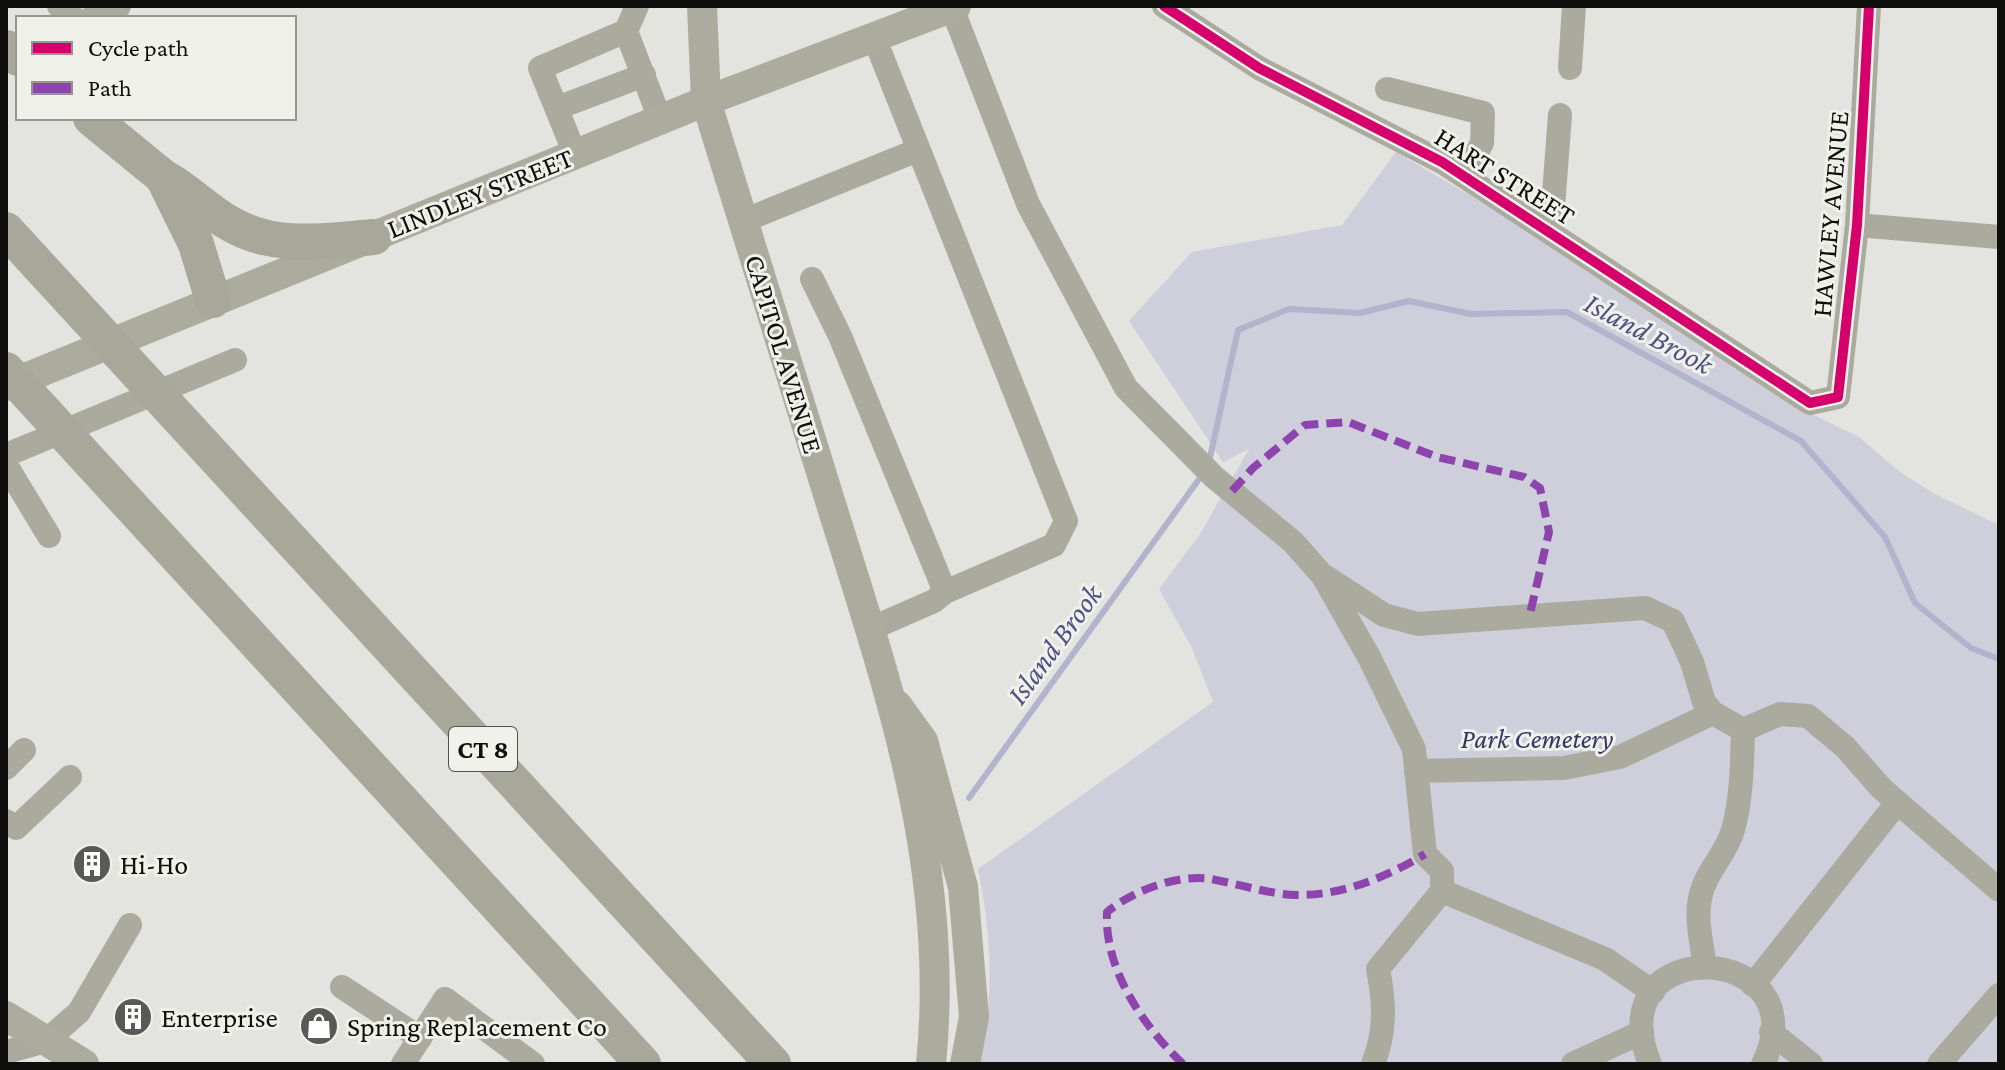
<svg xmlns="http://www.w3.org/2000/svg" width="2005" height="1070" viewBox="0 0 2005 1070" font-family="'Crimson Pro',serif">
<style>
.green{fill:#cfcfdb}
.lines{fill:none;stroke-linecap:round;stroke-linejoin:round}
.stream{stroke:#b2b3cc;stroke-width:6}
.minor{stroke:#aaaa9e;stroke-width:24}
.major{stroke:#acac9e;stroke-width:30}
.highway{stroke:#a7a79a;stroke-width:36}
.quiet{stroke:#8e44ad;stroke-width:8;stroke-dasharray:16 8;stroke-linecap:butt}
.cycleway-casing{stroke:#f1f1ec;stroke-width:15}
.cycleway{stroke:#d6006c;stroke-width:10}
.labels{text-anchor:middle;dominant-baseline:central;stroke-width:6;stroke-linejoin:round;paint-order:stroke}
.shield{fill:#f1f1ec;stroke:#52524f;stroke-width:2}
.shield-label{font-size:26px;font-weight:bold;fill:#0e0e0c}
.street-label{font-size:28px;fill:#0e0e0c;stroke:#f1f1ec}
.park-label{font-size:28px;font-style:italic;fill:#373567;stroke:#f1f1ec}
.poi-label{font-size:28px;fill:#0e0e0c;stroke:#f1f1ec;text-anchor:start}
.water-label{font-size:30px;font-style:italic;fill:#525186;stroke:#f1f1ec}
</style>
<rect width="100%" height="100%" fill="#e3e3df"/>
<path class="green" d="M1396,152l111,65 284,187 68,33 41,35 35,22 64,31v539h-1019c14,-66 12,-129 -2,-195l235,-167 -21,-54 -33,-59 41,-55 49,-85 -26,13 -94,-141 63,-69 150,-27z"/>
<g class="lines">
<g class="stream">
<path d="M1209,462l29,-132 51,-21 71,4 49,-12 62,13 96,-2 234,129 84,96 30,66 56,45 28,11"/>
<path d="M969,798l233,-323"/>
</g>
<g class="minor">
<path d="M59,6l15,12"/>
<path d="M1164,6l95,62 183,94 368,241 28,-6 19,-172 12,-219"/>
<path d="M952,8l76,196 98,184 88,89 79,65 30,34 46,81 45,92 11,105 17,17v20l-64,78c7,35 8,62 -5,95"/>
<path d="M91,18l28,-12"/>
<path d="M626,31l34,88"/>
<path d="M1570,68l4,-62"/>
<path d="M1387,89l96,24 -1,30 -18,33"/>
<path d="M557,108l87,-33"/>
<path d="M575,154l-35,-86 86,-37 11,-25"/>
<path d="M743,221l175,-71"/>
<path d="M1857,225l142,12"/>
<path d="M1551,233l9,-118"/>
<path d="M812,279l28,57 105,256 109,-47 12,-24 -192,-484"/>
<path d="M6,455l229,-95"/>
<path d="M6,465l43,71"/>
<path d="M1326,577l58,38 34,9 227,-16 28,13 19,41 12,40 9,11 30,17 37,-16 28,2 37,31 37,42 117,101"/>
<path d="M870,629l64,-28 11,-9"/>
<path d="M6,768l18,-18"/>
<path d="M1416,771l148,-3 56,-11 93,-44"/>
<path d="M6,821l10,7 54,-51"/>
<path d="M1442,891l163,68 48,33"/>
<path d="M1705,966c-4,-27 -12,-55 -1,-81 8,-20 23,-34 29,-55 9,-33 9,-66 10,-100"/>
<path d="M1753,985l144,-182"/>
<path d="M342,987l78,51"/>
<path d="M1771,1032l40,32"/>
<path d="M6,1052l40,-11 33,-29 51,-87"/>
<path d="M403,1064l42,-65 88,65"/>
<path d="M1573,1064l69,-32"/>
<path d="M1650,1064c-55,-135 173,-122 113,0"/>
<path d="M1939,1064l60,-69"/>
</g>
<g class="major">
<path d="M702,6l4,95c42,134 83,269 125,403 58,186 120,362 100,560"/>
<path d="M6,386l700,-285 250,-95"/>
<path d="M897,705l26,36 40,146 11,130 -9,47"/>
<path d="M6,1016l78,48"/>
</g>
<g class="highway">
<path d="M6,48l12,10"/>
<path d="M91,118l72,59 33,67 17,56"/>
<path d="M163,177c24,12 42,33 66,46 45,27 95,18 145,14"/>
<path d="M6,230l767,834"/>
<path d="M6,370l637,694"/>
</g>
<g class="quiet">
<path d="M1232,491l21,-23 52,-43 43,-3 89,35 87,20 16,11 9,44 -20,86"/>
<path d="M1183,1064c-40,-38 -79,-95 -76,-152 26,-21 69,-38 104,-33 28,5 57,15 85,16 45,1 91,-18 129,-41"/>
</g>
<g class="cycleway-casing">
<path id="cycleway" d="M1164,6l95,62 183,94 368,241 28,-6 19,-172 12,-219"/>
</g>
<use href="#cycleway" class="cycleway"/>
</g>
<defs>
<g id="building-disc" transform="scale(2)"><circle r="9.5" fill="#595956" stroke="#f1f1ec"/><path d="M-4-6H4V6H1V3H-1V6H-4ZM-2.5-4.3h1.7v1.8h-1.7ZM.8-4.3h1.7v1.8H.8ZM-2.5-1h1.7V.8h-1.7ZM.8-1h1.7V.8H.8Z" fill="#fff"/></g>
<g id="shop-disc" transform="scale(2)"><circle r="9.5" fill="#595956" stroke="#f1f1ec"/><path d="M-5-2.5h2.3a2.7 3.5 0 0 1 5.4 0H5L5.5 6h-11ZM-1.5-2.5h3a1.5 2.3 0 0 0-3 0Z" fill="#fff"/></g>
</defs>
<g fill-rule="evenodd">
<use href="#building-disc" x="92" y="864"/>
<use href="#building-disc" x="133" y="1017"/>
<use href="#shop-disc" x="319" y="1026"/>
</g>
<g class="labels">
<rect class="shield" x="449" y="727" width="68" height="44" rx="6"/>
<g class="shield-label">
<text x="483" y="749">CT 8</text>
</g>
<g class="street-label">
<text transform="translate(1505 176) rotate(32)">HART STREET</text>
<text transform="translate(480 193) rotate(-22)">LINDLEY STREET</text>
<text transform="translate(1830 214) rotate(-85)">HAWLEY AVENUE</text>
<text transform="translate(784 354) rotate(73)">CAPITOL AVENUE</text>
</g>
<g class="park-label">
<text x="1537" y="738">Park Cemetery</text>
</g>
<g class="poi-label">
<text x="120" y="864">Hi-Ho</text>
<text x="161" y="1017">Enterprise</text>
<text x="347" y="1026">Spring Replacement Co</text>
</g>
<g class="water-label">
<text transform="translate(1649 333) rotate(28)">Island Brook</text>
<text transform="translate(1054 644) rotate(-54)">Island Brook</text>
</g>
</g>
<rect width="2005" height="1070" fill="none" stroke="#0e0e0c" stroke-width="16"/>
<rect x="16" y="16" width="280" height="104" fill="#f1f1ec" stroke="#969692" stroke-width="2"/>
<rect x="32" y="42" width="40" height="12" fill="#d6006c" stroke="#969692" stroke-width="2"/>
<text x="88" y="56" font-size="24" fill="#0e0e0c">Cycle path</text>
<rect x="32" y="82" width="40" height="12" fill="#8e44ad" stroke="#969692" stroke-width="2"/>
<text x="88" y="96" font-size="24" fill="#0e0e0c">Path</text>
</svg>
